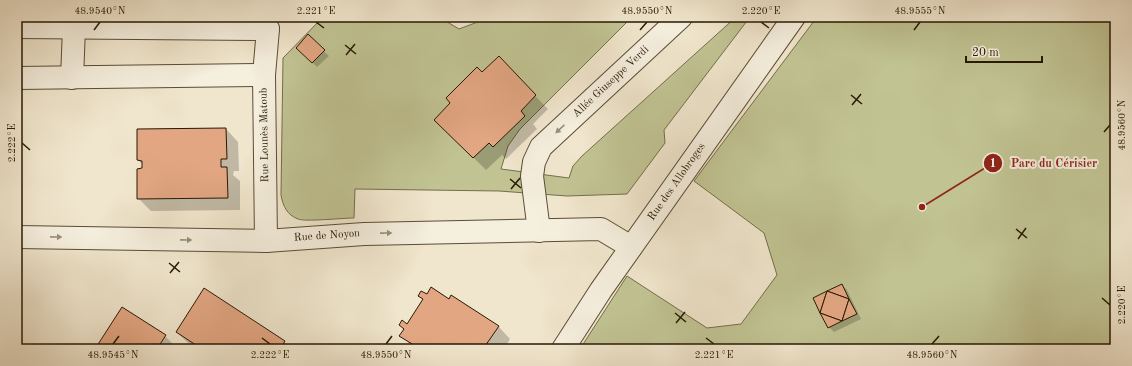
<svg xmlns="http://www.w3.org/2000/svg" width="1132" height="366" viewBox="0 0 1132 366" font-family="'Old Standard TT',serif">
<style>
.green{fill:#c1c393;stroke:#746e4a}
.shadow{fill:#0003}
.building{fill:#e2a682;stroke:#281902}
.lines{fill:none;stroke-linecap:round;stroke-linejoin:round}
.minor-casing{stroke:#5a4c35;stroke-width:24}
.minor{stroke:#f5efde;stroke-width:22}
.oneway{fill:#998f7b}
.ticks{fill:none;stroke:#281902;stroke-width:1.5}
.labels{text-anchor:middle;dominant-baseline:central;stroke-width:4;stroke-linejoin:round;paint-order:stroke}
.street-label{font-size:11px;fill:#281902;stroke:#f5efde}
.leader{fill:none;stroke:#8f2418;stroke-width:1.5}
.callout-dot{fill:#8f2418;stroke:#f5efde;stroke-width:1.5}
.mark-label{font-size:12px;text-anchor:middle;font-weight:bold;fill:#fff}
.callout-label{font-size:12px;text-anchor:middle;font-weight:bold;fill:#8f2418;stroke:#f5efde;stroke-width:4;stroke-linejoin:round;paint-order:stroke}
.neatline{fill:none;stroke:#281902;stroke-width:1.5}
.ticks-label{font-size:10px;text-anchor:middle;fill:#281902}
</style>
<rect width="100%" height="100%" fill="#f0e6cd"/>
<filter id="stains"><feTurbulence type="fractalNoise" baseFrequency=".005" numOctaves="4"/><feColorMatrix values="0 0 0 0 .2 0 0 0 0 .09 0 0 0 0 .02 0 0 0 .5 -.17"/></filter>
<radialGradient id="worn" r=".72"><stop offset=".6" stop-color="#630" stop-opacity="0"/><stop offset="1" stop-color="#630" stop-opacity=".3"/></radialGradient>
<g class="green">
<path d="M323,17h116l20,12 32,-12h141l-112,112 -12,17 -7,23 68,9 4,-12 9,-10 154,-139h14l-86,113 1,13 -38,51 -60,2 -68,-5 -144,-2 -1,29c-10,0 -50,4 -56,1 -11,-4 -15,-13 -17,-24l2,-137z"/>
<path d="M817,17h298v332h-535l47,-73 80,52 34,-4 36,-49 -13,-42 -70,-52z"/>
</g>
<g class="shadow">
<path d="M308,36l21,20 -12,11 -20,-19z"/>
<path d="M498,58l50,51 -15,15 4,5 -31,30 -4,-4 -16,15 -50,-50z"/>
<path d="M226,129l12,13 1,29h-5l-1,4 7,6v29l-89,1 -13,-13 5,-29v-4l-5,-5z"/>
<path d="M842,285l5,5 14,29 -27,13 -5,-5z"/>
<path d="M427,295l22,5 49,26 12,13 -6,10h-89l-14,-14 3,-5 -4,-5h8l16,-25 -5,-4z"/>
<path d="M123,308l42,28 13,13h-82z"/>
<path d="M177,332l107,10 8,7h-95l-8,-5z"/>
</g>
<g class="building">
<path d="M308,34l17,16 -13,13 -16,-15z"/>
<path d="M499,56l37,39 -15,16 4,5 -32,31 -4,-4 -16,15 -39,-38 16,-17 -4,-5 31,-31 5,5z"/>
<path d="M226,128l1,31h-6v8h6l1,31 -91,1v-30l5,-1v-7l-5,-1v-31z"/>
<path d="M842,284l7,15 -22,-8z"/>
<path d="M431,287l18,12 2,-4 48,31 -16,23h-67l1,-2 -18,-11 5,-7 -5,-4 3,-5 5,4 16,-25 -5,-3 3,-5 6,3z"/>
<path d="M204,288l81,53 -5,8h-78l-26,-17z"/>
<path d="M827,291l-7,22 -7,-15z"/>
<path d="M827,291l22,8 -7,22 -22,-8z"/>
<path d="M849,299l8,15 -15,7z"/>
<path d="M122,307l44,28 -9,14h-62z"/>
<path d="M820,313l22,8 -14,7z"/>
</g>
<g class="lines">
<g class="minor-casing">
<g id="minor">
<path d="M17,27l251,2"/>
<path d="M17,78l247,-3"/>
<path d="M72,78l2,-50"/>
<path d="M539,231l-7,-55 2,-14 7,-15 140,-130"/>
<path d="M17,237l249,4 98,-7 237,-5 30,18"/>
<path d="M266,241l-2,-166 4,-46"/>
<path d="M563,349l38,-59 193,-273"/>
</g>
</g>
<use href="#minor" class="minor"/>
</g>
<defs><path id="oneway-solid" d="M-6-.8H1V-3.2L6.5 0L1 3.2V.8H-6Z"/></defs>
<g class="oneway">
<use href="#oneway-solid" transform="translate(560 129) rotate(137)"/>
<use href="#oneway-solid" transform="translate(386 233) rotate(-1)"/>
<use href="#oneway-solid" transform="translate(56 237) rotate(1)"/>
<use href="#oneway-solid" transform="translate(186 240) rotate(1)"/>
</g>
<path class="ticks" d="M316,22l8,6M761,22l8,6M94,30l6,-8M640,30l7,-8M914,30l6,-8M345,45l11,9M346,55l9,-11M851,95l11,9M852,105l9,-11M1104,132l6,-7M22,143l8,7M510,179l11,9M511,189l9,-11M1016,229l11,9M1018,239l8,-11M169,263l11,9M170,273l9,-11M1102,298l8,7M675,313l11,9M676,323l9,-11M262,338l8,6M706,338l8,6M113,344l6,-8M386,344l6,-8M932,344l7,-8"/>
<g class="labels">
<g class="street-label">
<text transform="translate(611 82) rotate(-43)">Allée Giuseppe Verdi</text>
<text transform="translate(265 135) rotate(-91)">Rue Lounès Matoub</text>
<text transform="translate(677 182) rotate(-55)">Rue des Allobroges</text>
<text transform="translate(327 236) rotate(-4)">Rue de Noyon</text>
</g>
</g>
<path class="leader" d="M922 207L993 163"/>
<g class="callout-dot">
<circle cx="922" cy="207" r="4"/>
<circle cx="993" cy="163" r="10"/>
</g>
<g class="mark-label">
<text x="993" y="167">1</text>
</g>
<g class="callout-label">
<text x="1054" y="167">Parc du Cérisier</text>
</g>
<rect width="1132" height="366" fill="none" stroke="#f0e6cd" stroke-width="44"/>
<path d="M966 56v6h76v-6" fill="none" stroke="#281902" stroke-width="2"/>
<text x="972" y="56" font-size="12" fill="#281902" stroke="#f5efde" stroke-width="3" paint-order="stroke">20 m</text>
<rect x="22" y="22" width="1088" height="322" class="neatline"/>
<g class="ticks-label">
<text x="100" y="14">48.9540°N</text>
<text x="316" y="14">2.221°E</text>
<text x="647" y="14">48.9550°N</text>
<text x="761" y="14">2.220°E</text>
<text x="920" y="14">48.9555°N</text>
<text transform="translate(1121 125) rotate(-90)" y="4">48.9560°N</text>
<text transform="translate(11 143) rotate(-90)" y="4">2.222°E</text>
<text transform="translate(1121 305) rotate(-90)" y="4">2.220°E</text>
<text x="113" y="358">48.9545°N</text>
<text x="270" y="358">2.222°E</text>
<text x="386" y="358">48.9550°N</text>
<text x="714" y="358">2.221°E</text>
<text x="932" y="358">48.9560°N</text>
</g>
<rect width="100%" height="100%" filter="url(#stains)"/>
<rect width="100%" height="100%" fill="url(#worn)"/>
</svg>
